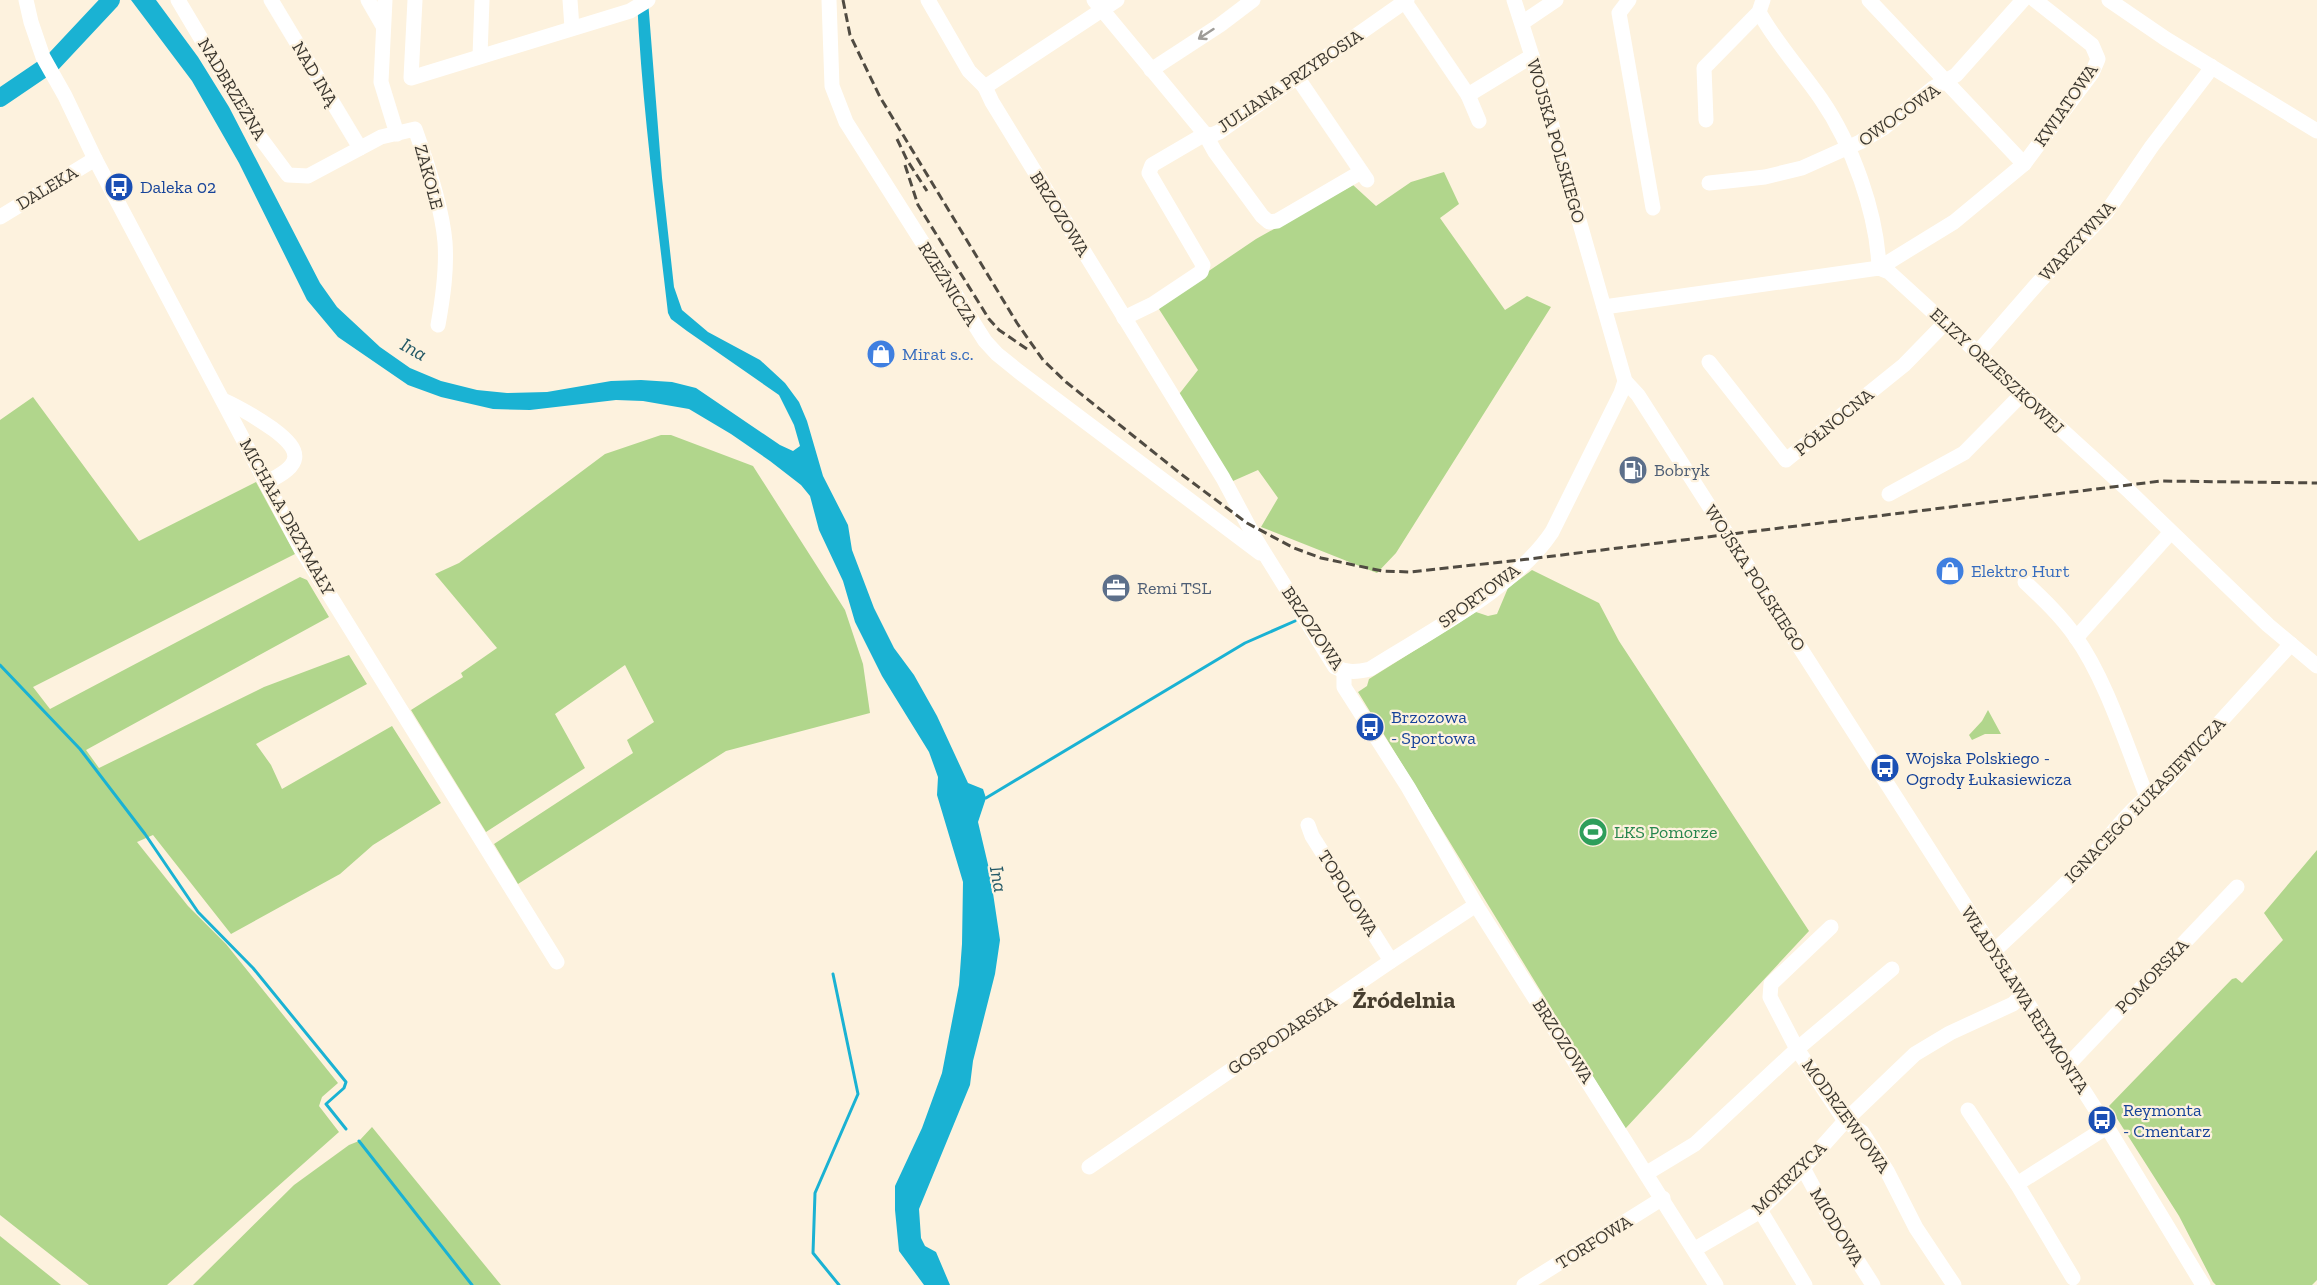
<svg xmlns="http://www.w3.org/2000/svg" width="2317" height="1285" viewBox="0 0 2317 1285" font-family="'Zilla Slab',serif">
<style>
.green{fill:#b1d68c}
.water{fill:#1ab2d3}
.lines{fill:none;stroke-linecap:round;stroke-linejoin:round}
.stream{stroke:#1ab2d3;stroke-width:3}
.river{stroke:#1ab2d3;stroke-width:18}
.minor{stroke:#fff;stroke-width:15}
.rail{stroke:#504b42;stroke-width:3;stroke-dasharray:9 4.5;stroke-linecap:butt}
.oneway{stroke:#9e9c98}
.labels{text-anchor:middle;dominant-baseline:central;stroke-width:4.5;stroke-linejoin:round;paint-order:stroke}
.street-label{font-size:18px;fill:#3c3830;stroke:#fdf2de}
.transit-label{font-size:18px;fill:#164399;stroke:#fdf2de;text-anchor:start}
.shop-label{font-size:18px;fill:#366cbe;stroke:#fdf2de;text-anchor:start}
.service-label{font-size:18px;fill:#4e5e75;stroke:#fdf2de;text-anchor:start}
.leisure-label{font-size:18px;fill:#27864d;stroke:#fdf2de;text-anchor:start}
.water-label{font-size:20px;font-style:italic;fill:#215765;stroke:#fdf2de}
.district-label{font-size:24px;font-weight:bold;fill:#473e2e;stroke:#fdf2de}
</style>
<rect width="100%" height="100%" fill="#fdf2de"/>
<g class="green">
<path d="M1444,172l15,32 -19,14 65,92 22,-14 24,11 -155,246 -19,20 -116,-46 17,-29 -20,-28 -25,11 -57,-83 22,-28 -41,-64 99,-67 97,-54 23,21 35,-24z"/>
<path d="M33,397l106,144 117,-59 39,72 -262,133 17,22 250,-132 7,3 22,37 -243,133 13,18 165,-81 85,-32 18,29 -111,60 15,21 11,24 110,-63 49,77 -68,42 -33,29 -109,60 -78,-99 -16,7 51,64 38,38 112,139 -16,14 -3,9 20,26 -172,153h-78l-89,-70v-795z"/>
<path d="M661,435h10l82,31 92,144 18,54 7,49 -144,38 -208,133 -24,-40 139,-91 -6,-13 27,-18 -29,-57 -70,49 30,54 -99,64 -75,-122 52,-33 -2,-4 36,-25 -62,-74 24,-11 146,-109z"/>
<path d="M1532,570l67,33 20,38 190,290 -184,198 -267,-437 9,-6 2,-7 107,-67 12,4 9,-2 11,-26z"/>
<path d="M1988,710l13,24h-16l-13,6 -3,-5 13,-14z"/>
<path d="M2317,850v430l-5,5h-96l-3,-3 -34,-66 -70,-110 123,-127 4,-1 6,5 41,-43 -19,-27z"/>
<path d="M372,1127l129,158h-308l101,-100 55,-40 10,-4z"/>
<path d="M0,1236l61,49h-61z"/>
</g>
<path class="water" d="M131,0h25l42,57 31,50 91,176 17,24 43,40 30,21 31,13 36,9 30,3 40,-1 64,-11 30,-1 31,2 24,6 84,57 13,6 7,-5 -6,-21 -15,-30 -92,-64 -16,-12 -3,-6c-12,-104 -26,-208 -31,-313h11l14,178 12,109 8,23 26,22 52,28 25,23 14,19 8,19 16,55 25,49 4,25 22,58 20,40 20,27 23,41 31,67 15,6 3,9 -8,24 12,51 10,67 -5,34 -22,87 -3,24 -51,124 2,29 4,8 11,6 14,33h-26l-25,-34 -4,-41v-24l27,-58 20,-55 17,-88 3,-41 1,-62 -26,-87 1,-18 -9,-25 -47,-76 -27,-54 -12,-41 -24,-51 -9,-34 -9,-11 -31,-24 -39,-27 -42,-25 -46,-8 -27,-1 -86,10 -37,-1 -52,-12 -33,-12 -70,-48 -31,-37 -68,-137 -47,-82z"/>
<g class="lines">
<g class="stream">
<path d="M0,665l80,84 65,85 53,78 55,56 93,114 -2,6 -18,16 20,25"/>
<path d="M986,798l259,-155 50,-22"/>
<path d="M833,974l25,120 -43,99 -2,60 26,32"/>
<path d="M359,1141l113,144"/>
</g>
<path class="river" d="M0,98l53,-36 58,-62"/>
<g class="minor">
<path d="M26,0l5,22 12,35 22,39 30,63 206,390 256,413"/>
<path d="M178,0l81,136 29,39 20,1 73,-39 34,-8c12,33 27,78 30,113 2,28 -2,55 -7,83"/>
<path d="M271,0l89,148"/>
<path d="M368,0l15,26"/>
<path d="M385,0l-4,82 16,52"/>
<path d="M415,0l-4,78 219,-67 18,-11"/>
<path d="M570,0l2,28"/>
<path d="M829,0l3,86 14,36 139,219 12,13 21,17 242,182"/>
<path d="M928,0l41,71 16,16 7,15 231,376 32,60 80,129c12,6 22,5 35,2 58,-37 144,-80 182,-137l69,-139 4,-12"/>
<path d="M1094,0l111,134 10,18 47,64 7,6 8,-1 84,-49"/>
<path d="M1514,0l18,56 93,325 13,14 469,732 96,158"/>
<path d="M1629,0l-10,13 34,195"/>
<path d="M1869,0l155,164"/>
<path d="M2109,0l57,39 151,92"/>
<path d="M1405,2l63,93 11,26"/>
<path d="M1759,12c17,31 42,58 62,87 31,45 56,114 58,169"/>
<path d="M1522,23l34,-23"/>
<path d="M480,56l2,-56"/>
<path d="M1151,70l69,-45 33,-25"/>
<path d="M1297,77l70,103"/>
<path d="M985,87l132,-87"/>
<path d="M1468,95l64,-39"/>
<path d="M1706,120l-2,-52 55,-56 4,-12"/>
<path d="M1709,183l56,-6 37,-9 58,-26 25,-15 48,-39 23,-13 67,-75"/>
<path d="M0,217l95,-58"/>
<path d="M1879,268l75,-46 70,-58 68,-91 6,-14 -6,-14 -57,-45"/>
<path d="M1604,307l275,-39 10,4 241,220 138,133 49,41"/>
<path d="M1124,318l29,-14 48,-32 2,-7 -54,-92 3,-8 53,-31 7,1 7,-3 188,-132"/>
<path d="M1978,352l60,-69 68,-70 46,-67 55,-72 4,-8"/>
<path d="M1709,362l77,98 118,-95 41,-42"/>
<path d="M223,400c18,8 34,18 50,29 31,23 29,36 -6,53"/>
<path d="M1889,494l75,-41 58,-59"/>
<path d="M2025,582c18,17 36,34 50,54 31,43 52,111 72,161"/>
<path d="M2076,638l95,-106"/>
<path d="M1344,672v15l64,100 68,118 240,380"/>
<path d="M1308,825l4,11 79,125"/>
<path d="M1831,927l-60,57 -1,13 27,52 48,72 17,11 25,39 29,57 38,57"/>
<path d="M1994,951c31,-29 62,-57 91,-87 25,-26 44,-57 75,-76l131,-144"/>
<path d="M2067,1066l170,-179"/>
<path d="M1968,1110l49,74 56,94"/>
<path d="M1089,1167l302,-206 85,-56"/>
<path d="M1803,1168l26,48 44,69"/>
<path d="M1647,1173l48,-29 102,-95 95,-80"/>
<path d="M2017,1184l90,-57"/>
<path d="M1760,1210l45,75"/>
<path d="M1695,1249l62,-36 46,-45 42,-47 70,-67 35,-21 63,-29 9,-9"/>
<path d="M1524,1285l139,-87"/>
</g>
<g class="rail">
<path d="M843,0l7,35 30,62 137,226 26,37 23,22 115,92 66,49 47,25 27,10 61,13 28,1 119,-13 632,-78 156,2"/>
<path d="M897,139l10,21 20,31"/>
<path d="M905,165l13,40 71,114 10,11 28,19"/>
</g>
</g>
<defs><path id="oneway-shaft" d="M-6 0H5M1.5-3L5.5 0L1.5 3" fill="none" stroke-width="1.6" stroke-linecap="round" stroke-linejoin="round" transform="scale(1.5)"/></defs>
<use class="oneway" href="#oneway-shaft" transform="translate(1206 34) rotate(147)"/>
<defs>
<g id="bus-disc" transform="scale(1.5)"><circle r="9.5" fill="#1a4fb4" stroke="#fdf2de"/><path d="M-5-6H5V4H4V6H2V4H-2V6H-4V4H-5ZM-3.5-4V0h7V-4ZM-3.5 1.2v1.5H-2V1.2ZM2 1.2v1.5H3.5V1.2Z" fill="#fff"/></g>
<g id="shop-disc" transform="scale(1.5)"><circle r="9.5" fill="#3f7fe0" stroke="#fdf2de"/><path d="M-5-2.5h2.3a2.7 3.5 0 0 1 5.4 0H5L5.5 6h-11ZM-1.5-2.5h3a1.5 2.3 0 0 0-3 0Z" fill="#fff"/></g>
<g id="fuel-disc" transform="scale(1.5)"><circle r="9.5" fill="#5c6f8a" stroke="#fdf2de"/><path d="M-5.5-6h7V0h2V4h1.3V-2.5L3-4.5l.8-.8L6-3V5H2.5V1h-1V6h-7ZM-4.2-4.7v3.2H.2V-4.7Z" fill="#fff"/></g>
<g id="office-disc" transform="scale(1.5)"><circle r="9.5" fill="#5c6f8a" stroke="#fdf2de"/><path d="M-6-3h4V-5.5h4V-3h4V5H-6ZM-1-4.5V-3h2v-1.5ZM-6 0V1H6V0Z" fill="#fff"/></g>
<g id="stadium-disc" transform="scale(1.5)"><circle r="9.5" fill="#2e9e5b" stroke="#fdf2de"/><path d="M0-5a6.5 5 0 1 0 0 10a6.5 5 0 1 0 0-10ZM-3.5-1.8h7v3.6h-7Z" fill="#fff"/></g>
</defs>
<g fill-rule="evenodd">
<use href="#bus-disc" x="119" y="187"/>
<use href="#shop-disc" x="881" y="354"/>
<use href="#fuel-disc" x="1633" y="470"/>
<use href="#shop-disc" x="1950" y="571"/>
<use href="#office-disc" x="1116" y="588"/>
<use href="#bus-disc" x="1370" y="727"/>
<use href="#bus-disc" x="1885" y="768"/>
<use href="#stadium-disc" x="1593" y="832"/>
<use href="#bus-disc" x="2102" y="1120"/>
</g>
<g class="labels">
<g class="street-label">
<text transform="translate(315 74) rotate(59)">NAD INĄ</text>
<text transform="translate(1290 81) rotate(-34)">JULIANA PRZYBOSIA</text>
<text transform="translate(232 89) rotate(59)">NADBRZEŻNA</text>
<text transform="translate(2066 105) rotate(-55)">KWIATOWA</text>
<text transform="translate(1899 115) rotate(-35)">OWOCOWA</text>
<text transform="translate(1556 141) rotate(74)">WOJSKA POLSKIEGO</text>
<text transform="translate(429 177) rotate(75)">ZAKOLE</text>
<text transform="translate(47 188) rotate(-31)">DALEKA</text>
<text transform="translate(1060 214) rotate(58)">BRZOZOWA</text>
<text transform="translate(2077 241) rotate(-47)">WARZYWNA</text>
<text transform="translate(948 284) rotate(58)">RZEŹNICZA</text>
<text transform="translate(1997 371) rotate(43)">ELIZY ORZESZKOWEJ</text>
<text transform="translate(1834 422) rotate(-39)">PÓŁNOCNA</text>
<text transform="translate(287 517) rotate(61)">MICHAŁA DRZYMAŁY</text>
<text transform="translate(1755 578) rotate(57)">WOJSKA POLSKIEGO</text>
<text transform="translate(1479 596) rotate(-36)">SPORTOWA</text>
<text transform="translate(1313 628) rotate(56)">BRZOZOWA</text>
<text transform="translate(2145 800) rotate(-46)">IGNACEGO ŁUKASIEWICZA</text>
<text transform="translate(1348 893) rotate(58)">TOPOLOWA</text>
<text transform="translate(2152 976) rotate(-46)">POMORSKA</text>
<text transform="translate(2025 1000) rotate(57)">WŁADYSŁAWA REYMONTA</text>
<text transform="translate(1282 1035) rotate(-34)">GOSPODARSKA</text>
<text transform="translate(1563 1041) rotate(57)">BRZOZOWA</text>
<text transform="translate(1846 1116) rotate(54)">MODRZEWIOWA</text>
<text transform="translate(1789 1178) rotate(-44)">MOKRZYCA</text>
<text transform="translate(1837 1227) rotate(59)">MIODOWA</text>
<text transform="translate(1594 1242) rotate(-32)">TORFOWA</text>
</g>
<g class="transit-label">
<text x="140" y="187">Daleka 02</text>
<text x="1391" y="717">Brzozowa<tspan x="1391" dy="21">- Sportowa</tspan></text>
<text x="1906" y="758">Wojska Polskiego -<tspan x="1906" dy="21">Ogrody Łukasiewicza</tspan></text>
<text x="2123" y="1110">Reymonta<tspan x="2123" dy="21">- Cmentarz</tspan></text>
</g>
<g class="shop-label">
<text x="902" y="354">Mirat s.c.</text>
<text x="1971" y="571">Elektro Hurt</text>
</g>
<g class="service-label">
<text x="1654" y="470">Bobryk</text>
<text x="1137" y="588">Remi TSL</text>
</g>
<g class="leisure-label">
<text x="1614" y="832">LKS Pomorze</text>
</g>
<g class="water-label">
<text transform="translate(414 349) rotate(29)">Ina</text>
<text transform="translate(999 879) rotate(80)">Ina</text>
</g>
<g class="district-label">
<text x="1404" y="999">Źródelnia</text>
</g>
</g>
</svg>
